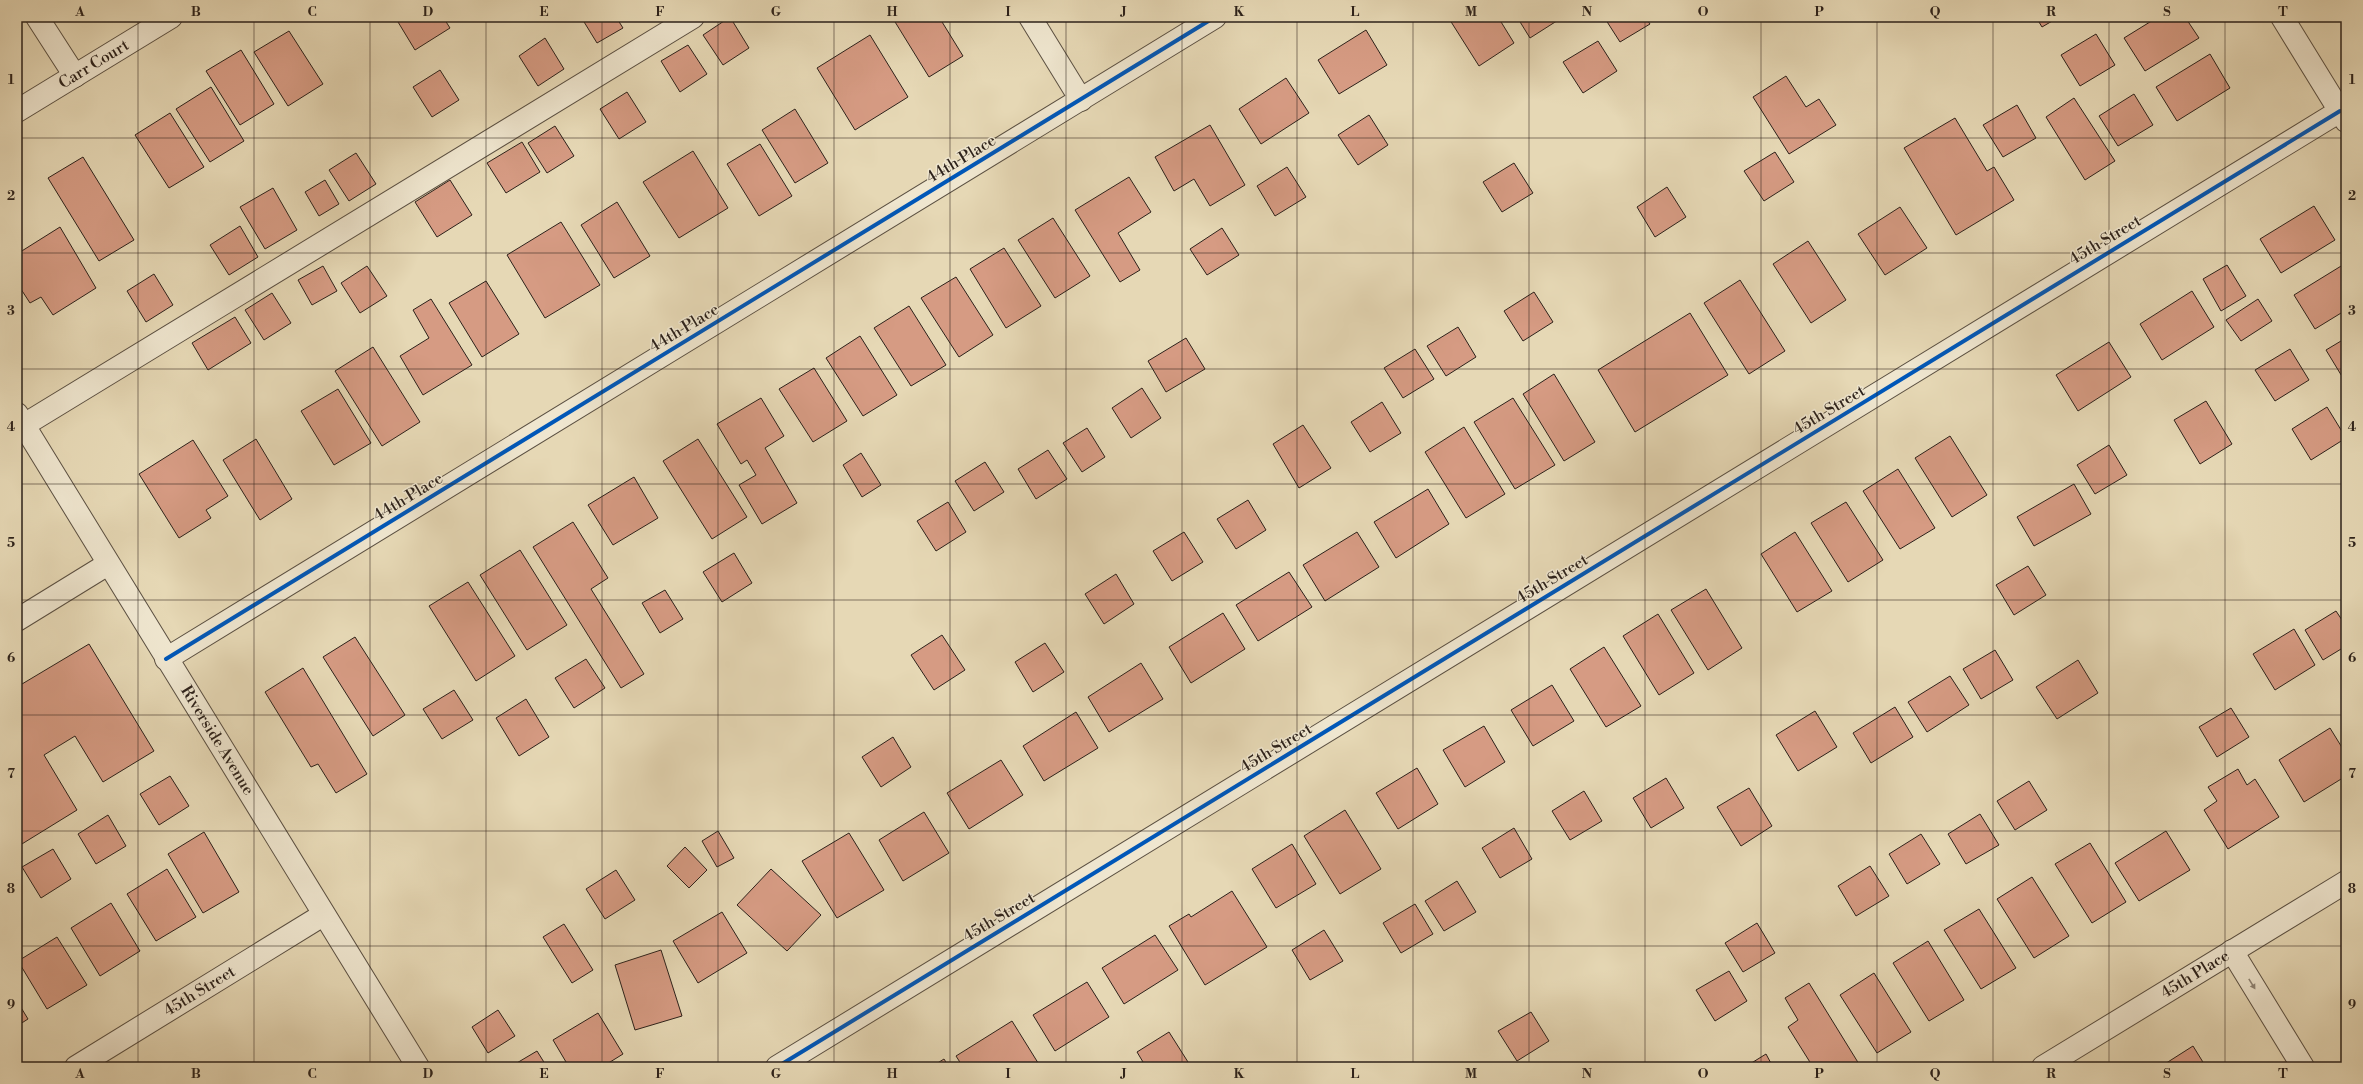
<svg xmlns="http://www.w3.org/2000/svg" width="2363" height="1084" viewBox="0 0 2363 1084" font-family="'Libre Bodoni',serif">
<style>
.building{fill:#d69b83;stroke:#2d221b}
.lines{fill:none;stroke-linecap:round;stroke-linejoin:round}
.minor-casing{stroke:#5b5042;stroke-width:24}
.minor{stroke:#efe6cf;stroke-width:22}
.cycleway-casing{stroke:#efe6cf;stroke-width:6}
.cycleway{stroke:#0057b8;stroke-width:4}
.oneway{fill:#8e8475}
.grid{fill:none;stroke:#2d221b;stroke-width:1;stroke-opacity:0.55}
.labels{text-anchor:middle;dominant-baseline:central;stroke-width:3;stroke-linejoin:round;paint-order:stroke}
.street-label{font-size:16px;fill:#2d221b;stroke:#efe6cf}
.neatline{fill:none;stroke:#2d221b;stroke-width:1.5}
.grid-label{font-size:13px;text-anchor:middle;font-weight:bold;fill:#2d221b}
</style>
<rect width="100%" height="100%" fill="#e6d8b5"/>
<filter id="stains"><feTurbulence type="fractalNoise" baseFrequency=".005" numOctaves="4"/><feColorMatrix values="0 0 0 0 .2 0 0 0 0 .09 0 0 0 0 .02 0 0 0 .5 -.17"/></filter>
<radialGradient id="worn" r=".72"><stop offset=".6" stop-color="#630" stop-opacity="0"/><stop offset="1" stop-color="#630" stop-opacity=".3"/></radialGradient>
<g class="building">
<path d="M395,17h48l7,11 -35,22z"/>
<path d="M581,17h35l7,11 -26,15z"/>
<path d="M730,17l19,31 -26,17 -20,-30z"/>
<path d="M892,17h47l24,39 -34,21z"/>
<path d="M1448,17h50l16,26 -35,23z"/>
<path d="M1517,17h46l-33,21z"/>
<path d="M1604,17h41l5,7 -30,18z"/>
<path d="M2036,17h23l-17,10z"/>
<path d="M2158,17h27l14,21 -54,33 -21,-33z"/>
<path d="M1366,30l21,35 -48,29 -21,-34z"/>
<path d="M289,31l34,53 -35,22 -34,-54z"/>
<path d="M2096,34l19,31 -35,21 -19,-31z"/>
<path d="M870,35l38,62 -53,33 -38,-62z"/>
<path d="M545,38l19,31 -26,17 -19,-30z"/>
<path d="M1598,41l19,30 -34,22 -20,-31z"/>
<path d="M688,45l19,29 -27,18 -19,-31z"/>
<path d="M241,50l33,54 -34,21 -34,-54z"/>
<path d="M2210,54l20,34 -53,33 -21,-34z"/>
<path d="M440,70l19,30 -27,17 -19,-30z"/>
<path d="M1786,76l20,31 13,-8 17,26 -47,29 -36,-57z"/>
<path d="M1286,78l23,35 -48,31 -22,-35z"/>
<path d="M211,87l33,54 -34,21 -34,-53z"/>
<path d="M627,92l19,30 -27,17 -19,-30z"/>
<path d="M2134,94l19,31 -35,21 -19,-30z"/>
<path d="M2074,98l41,63 -30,19 -39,-63z"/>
<path d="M2017,105l19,33 -33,19 -20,-32z"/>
<path d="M795,109l33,54 -33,20 -33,-53z"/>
<path d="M170,113l34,54 -35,21 -34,-53z"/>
<path d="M1369,115l19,30 -30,20 -20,-30z"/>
<path d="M1955,118l32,53 7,-4 20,33 -58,35 -52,-87z"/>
<path d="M1210,125l35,60 -35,21 -16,-27 -20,12 -19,-34z"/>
<path d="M555,126l19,30 -27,17 -19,-30z"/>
<path d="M522,142l18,30 -34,21 -19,-30z"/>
<path d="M760,144l32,52 -33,20 -32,-52z"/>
<path d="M693,151l35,57 -49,30 -36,-56z"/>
<path d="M1775,152l19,30 -30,19 -20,-30z"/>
<path d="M356,153l20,31 -27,17 -20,-31z"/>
<path d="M83,157l51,83 -35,21 -51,-83z"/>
<path d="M1514,163l19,30 -31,19 -19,-30z"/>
<path d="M1287,167l19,30 -31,19 -18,-30z"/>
<path d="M1129,177l22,35 -33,21 22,37 -20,12 -45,-72z"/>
<path d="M325,180l14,24 -20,12 -14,-24z"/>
<path d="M450,180l22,35 -35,22 -22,-35z"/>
<path d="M1667,187l19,30 -31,20 -18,-30z"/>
<path d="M273,188l24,42 -32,19 -25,-42z"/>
<path d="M617,202l33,54 -36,22 -33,-53z"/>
<path d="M2314,206l21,34 -54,33 -21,-34z"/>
<path d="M1900,207l27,41 -42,27 -27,-41z"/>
<path d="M1053,218l37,58 -35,22 -37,-58z"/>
<path d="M561,222l39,63 -55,33 -38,-63z"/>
<path d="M240,226l18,31 -29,18 -19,-30z"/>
<path d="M60,227l36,61 -43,27 -12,-18 -11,6 -13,-20v-29z"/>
<path d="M1222,228l17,27 -32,20 -17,-26z"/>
<path d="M1808,241l38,59 -35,23 -38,-59z"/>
<path d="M1004,248l37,58 -35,22 -36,-59z"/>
<path d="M2346,263v47l-31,19 -21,-34z"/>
<path d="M2227,265l19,31 -25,15 -18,-32z"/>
<path d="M323,266l14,25 -25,14 -14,-25z"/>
<path d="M367,266l20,30 -27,17 -19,-30z"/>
<path d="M154,274l19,31 -27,17 -19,-31z"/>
<path d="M956,277l37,58 -34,22 -38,-59z"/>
<path d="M1740,280l45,71 -36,23 -45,-71z"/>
<path d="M486,281l33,53 -37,23 -33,-54z"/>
<path d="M2192,291l22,36 -52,33 -22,-36z"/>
<path d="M1534,292l19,30 -30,19 -19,-30z"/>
<path d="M272,293l19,30 -27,17 -19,-30z"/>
<path d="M431,299l41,66 -49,30 -23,-39 29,-18 -16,-28z"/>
<path d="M2258,299l14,22 -31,20 -15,-21z"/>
<path d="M909,306l37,59 -35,21 -37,-58z"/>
<path d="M1690,313l38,62 -93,57 -37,-62z"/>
<path d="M235,317l16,26 -43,27 -16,-27z"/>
<path d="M1458,327l18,30 -30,19 -19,-30z"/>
<path d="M860,336l37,59 -34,21 -37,-58z"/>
<path d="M1186,338l19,31 -39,23 -18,-31z"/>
<path d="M2346,338v45l-20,-33z"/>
<path d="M2109,342l22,35 -53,34 -22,-36z"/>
<path d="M373,347l47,75 -38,24 -47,-75z"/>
<path d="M1415,349l19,30 -31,19 -19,-30z"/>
<path d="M2290,349l19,31 -34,21 -20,-31z"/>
<path d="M814,368l33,53 -34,21 -34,-53z"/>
<path d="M1554,374l41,68 -31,19 -41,-67z"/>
<path d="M1142,388l19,30 -30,20 -19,-30z"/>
<path d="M338,389l33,54 -37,22 -33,-54z"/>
<path d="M761,398l23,38 -19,12 32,55 -35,21 -23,-39 17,-10 -9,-15 -6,4 -24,-40z"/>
<path d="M1513,398l42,67 -40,24 -41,-67z"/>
<path d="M2206,401l26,43 -32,20 -26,-44z"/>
<path d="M1382,402l19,31 -31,19 -19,-30z"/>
<path d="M2327,407l19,31 -35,22 -19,-31z"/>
<path d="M1303,425l28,43 -32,20 -26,-44z"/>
<path d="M1464,427l41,67 -39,24 -41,-66z"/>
<path d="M1087,428l18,29 -23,15 -19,-29z"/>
<path d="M1950,436l37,59 -35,22 -37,-59z"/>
<path d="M256,439l36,60 -32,21 -37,-60z"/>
<path d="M698,439l49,78 -35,22 -49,-78z"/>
<path d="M193,440l35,56 -22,14 5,8 -32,20 -40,-64z"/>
<path d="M2109,445l18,30 -32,19 -18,-29z"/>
<path d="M1048,450l19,29 -31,20 -18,-30z"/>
<path d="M861,453l20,32 -19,12 -19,-32z"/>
<path d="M985,462l19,30 -30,19 -19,-30z"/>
<path d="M1898,469l37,59 -35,21 -37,-58z"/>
<path d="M634,477l24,41 -45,27 -25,-40z"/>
<path d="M2074,484l17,30 -57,32 -17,-29z"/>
<path d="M1428,489l21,35 -53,34 -22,-36z"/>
<path d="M1248,500l18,30 -30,19 -19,-30z"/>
<path d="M948,502l18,30 -30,19 -19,-30z"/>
<path d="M1846,502l37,58 -35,22 -37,-59z"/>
<path d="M573,522l35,56 -17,11 53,85 -23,14 -88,-141z"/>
<path d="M1184,532l19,30 -31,19 -19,-30z"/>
<path d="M1357,532l22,35 -54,34 -22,-36z"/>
<path d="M1795,532l37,59 -35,21 -36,-58z"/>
<path d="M520,550l47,75 -40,25 -47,-75z"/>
<path d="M734,553l18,30 -30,19 -19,-30z"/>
<path d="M2028,566l18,29 -32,20 -18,-30z"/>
<path d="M1289,572l23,35 -54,34 -22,-36z"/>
<path d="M1116,574l18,30 -30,20 -19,-30z"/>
<path d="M468,582l47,74 -39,25 -47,-75z"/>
<path d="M1706,589l36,59 -34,22 -37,-60z"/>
<path d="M665,590l18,29 -23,14 -18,-30z"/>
<path d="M2336,611l10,15v20l-23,14 -18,-30z"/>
<path d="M1223,613l22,36 -54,34 -22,-36z"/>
<path d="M1658,614l36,59 -35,22 -36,-59z"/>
<path d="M2294,629l21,36 -40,25 -22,-36z"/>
<path d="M942,635l23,35 -31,20 -23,-35z"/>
<path d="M355,637l50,78 -32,21 -50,-79z"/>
<path d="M1045,643l19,29 -31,20 -18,-30z"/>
<path d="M89,644l65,107 -51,31 -28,-46 -31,19 33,55 -60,37v-160z"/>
<path d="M1604,647l37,59 -35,21 -36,-58z"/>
<path d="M1995,650l18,30 -32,19 -18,-30z"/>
<path d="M586,659l19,29 -31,20 -19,-30z"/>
<path d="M2078,660l20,33 -41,26 -21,-32z"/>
<path d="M1141,663l22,36 -54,33 -21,-35z"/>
<path d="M303,668l64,106 -31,19 -18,-29 -7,3 -46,-75z"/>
<path d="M1950,676l19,29 -42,27 -19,-30z"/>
<path d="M1552,685l22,36 -41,25 -22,-36z"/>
<path d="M454,690l19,30 -31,19 -19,-30z"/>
<path d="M526,699l23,38 -30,19 -23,-38z"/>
<path d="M1895,707l18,30 -42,26 -18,-30z"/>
<path d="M2231,708l18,29 -32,20 -18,-30z"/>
<path d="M1815,711l22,36 -39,24 -22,-36z"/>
<path d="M1076,712l22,36 -54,33 -21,-35z"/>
<path d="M1484,726l21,36 -40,25 -22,-37z"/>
<path d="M2330,728l16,26v22l-42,26 -25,-42z"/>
<path d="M893,737l18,30 -30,20 -19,-30z"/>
<path d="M1001,760l22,35 -54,34 -22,-36z"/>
<path d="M1417,768l21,36 -40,25 -22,-36z"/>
<path d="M2238,769l9,16 8,-6 24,38 -51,32 -24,-39 13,-9 -9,-14z"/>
<path d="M170,776l19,30 -30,19 -19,-31z"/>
<path d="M1666,778l18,30 -33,20 -18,-30z"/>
<path d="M2029,781l18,29 -32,20 -18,-29z"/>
<path d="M1749,788l23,38 -31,20 -24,-39z"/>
<path d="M1584,791l18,30 -32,19 -18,-29z"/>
<path d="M1345,810l36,59 -41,25 -36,-58z"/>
<path d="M924,812l25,41 -46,28 -24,-41z"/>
<path d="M1980,814l19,31 -33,19 -18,-30z"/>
<path d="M108,815l18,31 -30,18 -18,-30z"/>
<path d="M1514,828l18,31 -32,19 -18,-30z"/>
<path d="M718,831l16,27 -17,9 -15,-26z"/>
<path d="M2166,831l24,39 -51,31 -24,-38z"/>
<path d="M204,832l35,60 -36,21 -35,-59z"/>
<path d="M849,833l35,57 -47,28 -35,-57z"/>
<path d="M1921,834l19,30 -33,20 -18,-30z"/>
<path d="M2090,843l36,59 -34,21 -37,-59z"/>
<path d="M1292,844l24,40 -40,24 -24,-39z"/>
<path d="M685,847l22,23 -18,18 -22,-22z"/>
<path d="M53,849l18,30 -30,19 -19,-31z"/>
<path d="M1870,866l19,30 -33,20 -18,-30z"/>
<path d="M167,869l29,48 -40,24 -29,-47z"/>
<path d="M771,869l50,46 -34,36 -50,-46z"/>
<path d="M616,870l19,30 -30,19 -19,-30z"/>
<path d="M2032,877l37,59 -35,22 -37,-59z"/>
<path d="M1457,881l19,31 -32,19 -19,-30z"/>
<path d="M1232,891l35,56 -62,38 -36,-59 20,-12 2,3z"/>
<path d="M111,903l29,48 -40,25 -29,-48z"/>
<path d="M1415,904l18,30 -32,19 -18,-30z"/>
<path d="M1979,909l37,59 -35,21 -37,-59z"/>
<path d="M722,912l25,41 -49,30 -25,-42z"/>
<path d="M1757,923l18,30 -32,19 -18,-29z"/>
<path d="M564,924l29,46 -21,13 -29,-46z"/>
<path d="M1324,930l19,31 -33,19 -18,-30z"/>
<path d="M1155,935l23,35 -54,34 -22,-36z"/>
<path d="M57,937l30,48 -40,24 -29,-48z"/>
<path d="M1928,941l36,59 -35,21 -36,-58z"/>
<path d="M661,950l21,66 -47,14 -20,-65z"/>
<path d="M1729,971l18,30 -32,20 -19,-31z"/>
<path d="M1874,973l37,59 -34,21 -37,-58z"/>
<path d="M1087,982l22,35 -54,34 -22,-36z"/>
<path d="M1809,983l50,81 -5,3h-41l-25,-40 10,-7 -13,-22z"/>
<path d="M17,1001l11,18 -11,7z"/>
<path d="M498,1010l17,26 -27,17 -16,-26z"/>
<path d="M1531,1012l18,29 -32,20 -19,-30z"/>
<path d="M598,1013l25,41 -21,13h-33l-16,-27z"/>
<path d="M1012,1021l28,45 -77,1 -7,-11z"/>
<path d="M1169,1032l19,30 -8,5h-34l-9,-15z"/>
<path d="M2193,1046l13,21h-46z"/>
<path d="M537,1051l10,16h-37z"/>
<path d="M1766,1054l7,13h-28z"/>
<path d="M944,1059l5,8h-18z"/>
</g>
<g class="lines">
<g class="minor-casing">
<g id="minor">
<path d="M37,17l38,59"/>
<path d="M1030,17l51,83"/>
<path d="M2282,17l64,104"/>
<path id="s1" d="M17,111l154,-94"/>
<path id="s2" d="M17,414l401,653"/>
<path d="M24,425l669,-408"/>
<path d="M17,620l91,-56"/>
<path d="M166,659l1049,-642"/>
<path d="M2232,951l71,116"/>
<path id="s3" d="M76,1067l247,-152"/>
<path d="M777,1067l1563,-956"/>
<path id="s4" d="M2043,1067l303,-185"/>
</g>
</g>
<use href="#minor" class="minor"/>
<g class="cycleway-casing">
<g id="cycleway">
<path d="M166,659l1049,-642"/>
<path d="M777,1067l1563,-956"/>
</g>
</g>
<use href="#cycleway" class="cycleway"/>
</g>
<defs><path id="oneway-solid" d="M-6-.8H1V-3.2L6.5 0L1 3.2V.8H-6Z"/></defs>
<use class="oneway" href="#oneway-solid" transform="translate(2252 984) rotate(58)"/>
<path class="grid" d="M138,17v1050M254,17v1050M370,17v1050M486,17v1050M602,17v1050M718,17v1050M834,17v1050M950,17v1050M1066,17v1050M1182,17v1050M1297,17v1050M1413,17v1050M1529,17v1050M1645,17v1050M1761,17v1050M1877,17v1050M1993,17v1050M2109,17v1050M2225,17v1050M17,138h2329M17,253h2329M17,369h2329M17,484h2329M17,600h2329M17,715h2329M17,831h2329M17,946h2329"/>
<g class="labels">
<g class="street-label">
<text stroke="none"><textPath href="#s1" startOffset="90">Carr Court</textPath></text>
<text transform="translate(961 159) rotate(-31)">44th Place</text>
<text transform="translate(2105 240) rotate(-31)">45th Street</text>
<text transform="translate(684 328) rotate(-31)">44th Place</text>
<text transform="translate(1829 410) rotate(-31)">45th Street</text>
<text transform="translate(408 497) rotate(-31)">44th Place</text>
<text transform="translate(1552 579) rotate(-31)">45th Street</text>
<text stroke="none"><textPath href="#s2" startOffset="383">Riverside Avenue</textPath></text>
<text transform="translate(1276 748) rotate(-31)">45th Street</text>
<text transform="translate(999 917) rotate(-31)">45th Street</text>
<text stroke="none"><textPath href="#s4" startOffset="178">45th Place</textPath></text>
<text stroke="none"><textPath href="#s3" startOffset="145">45th Street</textPath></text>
</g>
</g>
<rect width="2363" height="1084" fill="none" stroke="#e6d8b5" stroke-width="44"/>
<rect x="22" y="22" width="2319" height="1040" class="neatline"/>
<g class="grid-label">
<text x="80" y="16">A</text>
<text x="196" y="16">B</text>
<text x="312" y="16">C</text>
<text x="428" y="16">D</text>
<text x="544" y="16">E</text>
<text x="660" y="16">F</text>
<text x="776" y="16">G</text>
<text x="892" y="16">H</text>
<text x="1008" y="16">I</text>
<text x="1124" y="16">J</text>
<text x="1239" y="16">K</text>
<text x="1355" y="16">L</text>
<text x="1471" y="16">M</text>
<text x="1587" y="16">N</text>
<text x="1703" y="16">O</text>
<text x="1819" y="16">P</text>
<text x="1935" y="16">Q</text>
<text x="2051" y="16">R</text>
<text x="2167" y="16">S</text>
<text x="2283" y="16">T</text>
<text x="11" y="84">1</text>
<text x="2352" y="84">1</text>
<text x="11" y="200">2</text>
<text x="2352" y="200">2</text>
<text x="11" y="315">3</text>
<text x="2352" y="315">3</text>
<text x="11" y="431">4</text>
<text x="2352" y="431">4</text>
<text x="11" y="547">5</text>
<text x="2352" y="547">5</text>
<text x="11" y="662">6</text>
<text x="2352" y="662">6</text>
<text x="11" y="778">7</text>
<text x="2352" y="778">7</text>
<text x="11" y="893">8</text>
<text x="2352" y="893">8</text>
<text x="11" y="1009">9</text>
<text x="2352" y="1009">9</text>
<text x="80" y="1078">A</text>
<text x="196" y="1078">B</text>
<text x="312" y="1078">C</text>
<text x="428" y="1078">D</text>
<text x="544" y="1078">E</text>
<text x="660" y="1078">F</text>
<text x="776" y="1078">G</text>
<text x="892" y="1078">H</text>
<text x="1008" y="1078">I</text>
<text x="1124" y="1078">J</text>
<text x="1239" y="1078">K</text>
<text x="1355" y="1078">L</text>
<text x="1471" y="1078">M</text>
<text x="1587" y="1078">N</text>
<text x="1703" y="1078">O</text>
<text x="1819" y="1078">P</text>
<text x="1935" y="1078">Q</text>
<text x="2051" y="1078">R</text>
<text x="2167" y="1078">S</text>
<text x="2283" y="1078">T</text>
</g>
<rect width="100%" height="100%" filter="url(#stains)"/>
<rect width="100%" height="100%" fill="url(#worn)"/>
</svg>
